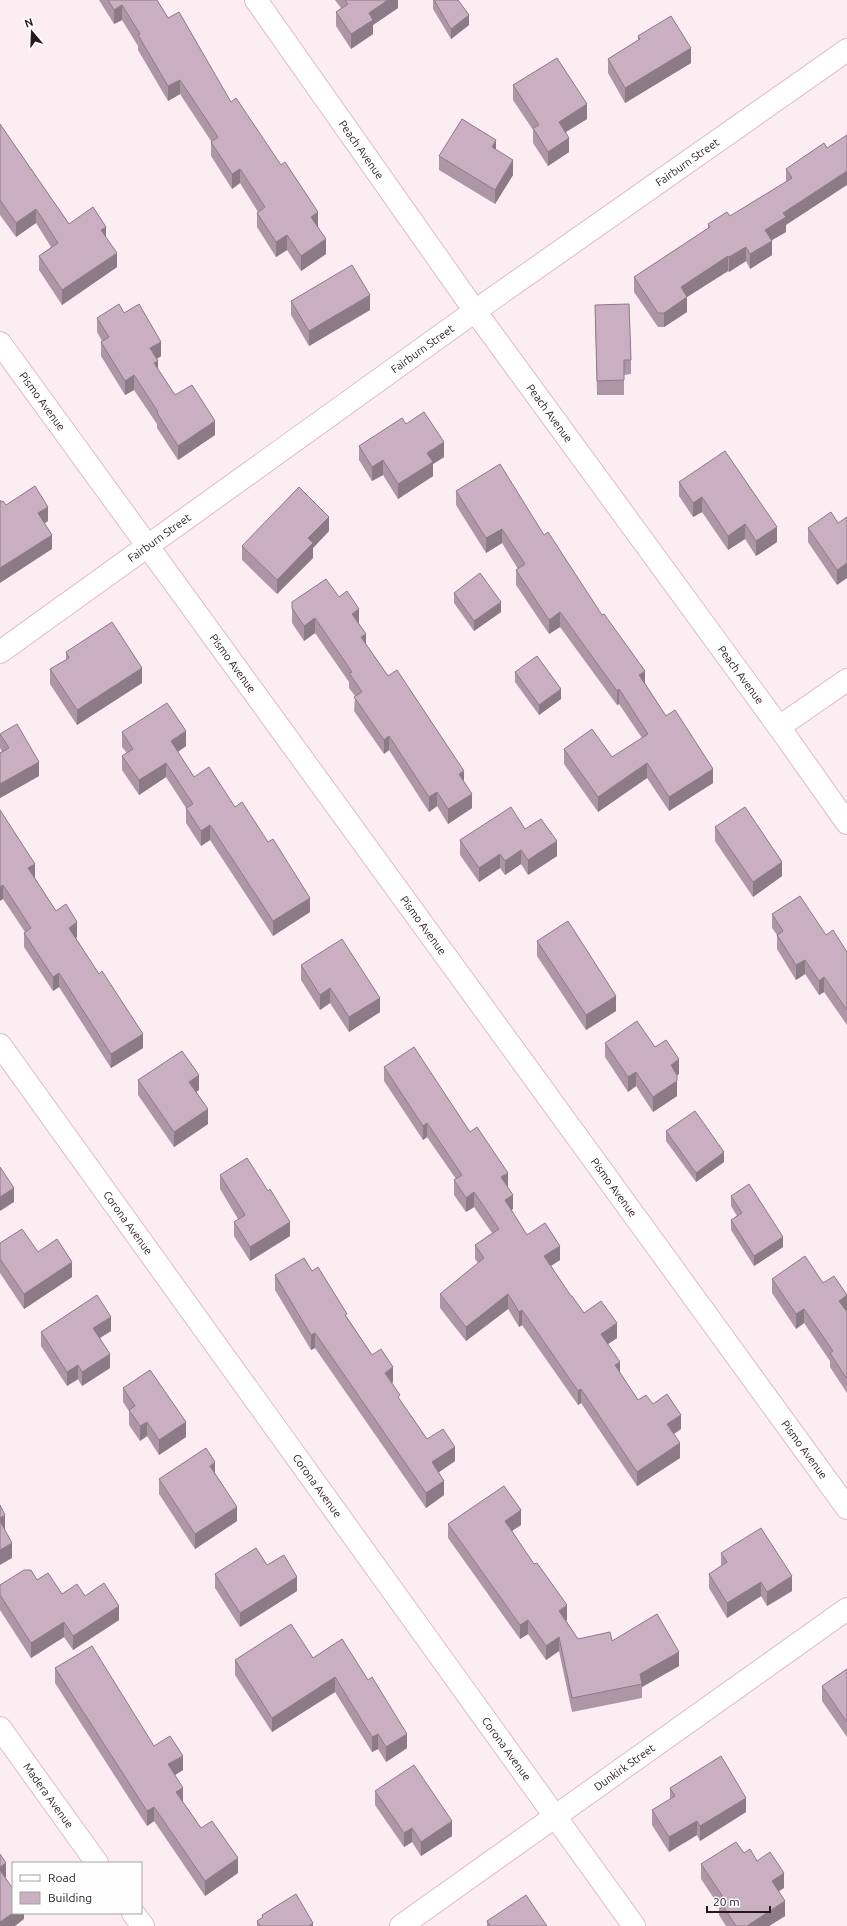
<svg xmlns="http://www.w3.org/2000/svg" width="847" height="1926" viewBox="0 0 847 1926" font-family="Ubuntu,sans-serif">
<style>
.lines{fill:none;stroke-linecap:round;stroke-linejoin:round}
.street-casing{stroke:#debbc6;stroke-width:24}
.street{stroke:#fff;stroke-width:22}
.wall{fill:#ae96a6}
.shaded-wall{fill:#8d7a87}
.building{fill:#caaec1;stroke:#8d7a87}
.labels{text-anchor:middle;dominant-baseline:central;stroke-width:3;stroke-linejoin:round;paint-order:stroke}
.street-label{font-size:11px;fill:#25191d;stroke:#fefefe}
</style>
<rect width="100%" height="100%" fill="#fbedf1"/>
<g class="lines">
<g class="street-casing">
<g id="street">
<path id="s1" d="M256,0l219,311 304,416 68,96"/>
<path id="s2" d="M0,343l847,1165"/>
<path id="s3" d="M0,652l475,-341 372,-261"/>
<path d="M779,727l68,-47"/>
<path id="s4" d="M0,1045l634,881"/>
<path id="s5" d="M0,1728l97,135"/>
<path d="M133,1913l10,13"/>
<path id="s6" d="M401,1926l446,-317"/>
</g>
</g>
<use href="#street" class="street"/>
</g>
<g class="wall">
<path d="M99,0h58l11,18 63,84 87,125 8,27 -25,17 -14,-21 -11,7 -19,-30v-14l1,-1 -18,-29 -8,6 -21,-33v-15l-31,-47 -12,7 -30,-51v-4l-16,-26 -8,4z"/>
<path d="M335,0h63v8l-25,17v9l-22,15 -15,-23v-14l5,-4z"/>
<path d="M433,0h25l11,25 -18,14 -18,-30z"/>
<path d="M638,36l53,27 -66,40 -17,-30v-14l30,-19z"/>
<path d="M513,85l74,34 -21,13 3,20 -21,14 -15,-23v-13l-20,-30z"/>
<path d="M0,124l69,100 37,13 11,30 -55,38 -23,-35v-14l12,-9 -15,-24 -20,14 -16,-22z"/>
<path d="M824,143l-38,82v7l-14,8v15l-22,14 -4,-8 -17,11 -1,-1 -41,26v15l-23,15h-6l-24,-35v-15l74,-49v-4l22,-8 56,-34v-13z"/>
<path d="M439,156l74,19 -18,29 -56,-34z"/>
<path d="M291,301l79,9 -61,36 -18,-31z"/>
<path d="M595,305l36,55v14l-7,1v20h-27z"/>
<path d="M124,313l37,43 -4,3 1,10 17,26 40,40 -37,25 -21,-32v-4l-23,-34 -9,5 -24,-39v-14l1,-1 -5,-9v-14z"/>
<path d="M406,424l38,33 -11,7v12l-35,23 -15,-24 -11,6 -13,-21v-14z"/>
<path d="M679,482l98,60 -21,14 -11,-17 -17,11 -26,-38 -9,5 -14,-21z"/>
<path d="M456,491l88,44 101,148 21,33 47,67 -44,28 -22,-33 -49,34 -34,-48v-15l48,8 30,-19 -23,-34 -2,1 -57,-78 -11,7 -33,-49v-15l2,-1 -16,-26 -16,10 -30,-48z"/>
<path d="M838,523l-1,62 -29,-43v-14z"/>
<path d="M329,531l-16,17v10l-36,36 -35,-34v-14z"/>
<path d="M454,593l47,19 -27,19 -20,-28z"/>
<path d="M339,597l20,27 7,20 22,32 76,106 8,26 -24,16 -11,-18 -8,6 -40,-62 -5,4 -30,-43 1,-15 -6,-8v-6l-34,-49 -11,8 -12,-18v-21z"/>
<path d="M66,652l76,31 -65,42 -27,-41v-15l16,-9z"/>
<path d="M515,672l46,27 -22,16 -24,-33z"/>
<path d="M122,732l64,14 -8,6 16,25 41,30 75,105 -37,24 -63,-96 -9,6 -15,-23v-15l-20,-31 -27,18 -17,-25v-14l5,-3 -5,-6z"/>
<path d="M0,734l39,42 -39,22v-45l2,-1 -2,-4z"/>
<path d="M0,810l35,68 21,33 21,26 -1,1 67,110 -32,20 -52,-81 -6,4 -29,-44v-14l1,-1 -22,-33z"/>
<path d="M715,827l67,49 -29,21 -38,-56z"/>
<path d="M525,829l32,27 -29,19 -7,-11 -16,11 -5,-7 -21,14 -19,-27v-15z"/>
<path d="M772,914l54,21 21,17v73l-23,-33 -5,3 -14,-21 -9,6 -19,-31v-14l-5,-7z"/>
<path d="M537,941l79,70 -30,19 -49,-74z"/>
<path d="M301,965l79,47 -31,20 -19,-29 -10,7 -19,-30z"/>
<path d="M605,1043l50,4 24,27 -2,1v21l-24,16 -17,-26 -8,6 -23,-35z"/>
<path d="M384,1067l86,65 38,55 5,22 -2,1 16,25 33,25 -9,6 20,30 13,17 33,25 -10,6 13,29 18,27 15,4 28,25 -7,5 6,24 -43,28 -56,-83 -3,2 -56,-80 -3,2 -11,-18 -42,32 -26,-33v-14l38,-31 -3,-4v-14l17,-12 -18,-26 -8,5 -12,-17v-15l2,-1 -29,-42 -4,3 -39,-59z"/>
<path d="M138,1080l61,10 -3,2 12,32 -34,23 -36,-52z"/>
<path d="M666,1131l58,31 -28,20 -30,-41z"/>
<path d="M220,1175l70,61 -40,25 -16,-25v-14l4,-3 -18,-30z"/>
<path d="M731,1196l52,51 -29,19 -23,-36v-10l6,-4 -6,-10z"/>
<path d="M0,1243l38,9 34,25 -48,32 -24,-36z"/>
<path d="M312,1271l35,46 25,38 21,27 -1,1 8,18 27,38 28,22 -16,11 5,23 -18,13 -111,-160 -4,2 -36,-60v-15z"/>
<path d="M772,1279l51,4 24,27 -1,1 1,1v81l-17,-26v-6l-26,-38 -8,6 -24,-36z"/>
<path d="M111,1331l-11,7 10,30 -28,18 -4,-7 -11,7 -26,-40v-14z"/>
<path d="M123,1388l63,49 -27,18 -12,-19 -7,5 -11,-16v-14l-6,-9z"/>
<path d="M215,1474l22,47 -42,28 -36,-55v-15z"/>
<path d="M448,1524l73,1 -9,6 55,89h-1l12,19 34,2 67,25 -37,21v11l-70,14 -13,-61 -13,9 -18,-26 -8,5 -72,-101z"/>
<path d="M721,1553l71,38 -25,15 -6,-10 -34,22 -18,-30v-14l12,-8z"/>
<path d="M267,1565l30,26 -57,36 -25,-39v-14z"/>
<path d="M37,1580l25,14 23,2 34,24 -46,30 -9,-13 -33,21 -31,-48v-25z"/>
<path d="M342,1639l65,109 -21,14 -8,-13 -6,3 -37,-60 -63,40 -37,-57v-15l78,-2z"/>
<path d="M55,1668l99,78 29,24 -8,5 8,27 18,26 37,45 -33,23 -51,-75 -7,5 -92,-143z"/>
<path d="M847,1669v68l-25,-36v-15z"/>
<path d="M670,1788l76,24 -46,29 -3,-6 -28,17 -17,-27v-15l18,-11z"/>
<path d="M375,1791l77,45 -31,20 -9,-14 -8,5 -29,-42z"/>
<path d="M744,1853l40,35 -5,3 6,25 -16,10h-43l-7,-11v-9l-18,-27v-15z"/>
<path d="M262,1915l51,11h-56v-5l5,-3z"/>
<path d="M487,1921l60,5h-60z"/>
</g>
<g class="shaded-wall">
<path d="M388,0h10v8l-25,17v9l-22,15v-15l18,-21z"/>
<path d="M122,5v15l-8,4v-14z"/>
<path d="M469,15v10l-18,14v-10z"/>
<path d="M691,48v15l-66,40v-15z"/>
<path d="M180,80v14l-12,7v-15z"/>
<path d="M587,104v15l-28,17v-14z"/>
<path d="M569,138v14l-21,14v-14z"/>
<path d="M496,140v15l-4,-8z"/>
<path d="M513,160v15l-18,29v-14z"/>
<path d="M240,169v14l-8,6v-15z"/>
<path d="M847,171v14l-61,40v7l-21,12v-14l18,-17z"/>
<path d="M36,209v14l-20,14v-14z"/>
<path d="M318,212v15l-7,4v-14z"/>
<path d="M106,227v14l-5,-11z"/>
<path d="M287,235v15l-11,7v-15z"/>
<path d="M326,239v15l-25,17v-15z"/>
<path d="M772,241v14l-22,14v-15z"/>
<path d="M746,247v14l-17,11v-15z"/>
<path d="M117,253v14l-55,38v-15z"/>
<path d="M728,256v15l-41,26v15l-23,15v-14l17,-26z"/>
<path d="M370,295v15l-61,36v-15z"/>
<path d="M161,342v14l-11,7v-15z"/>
<path d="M158,361v14l-4,-12z"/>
<path d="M134,375v15l-9,5v-14z"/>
<path d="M215,421v14l-37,25v-14z"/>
<path d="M444,442v15l-11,7v12l-35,23v-15l29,-31z"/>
<path d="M383,460v15l-11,6v-14z"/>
<path d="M702,497v15l-9,5v-14z"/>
<path d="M48,507v14l-10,7v-15z"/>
<path d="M329,517v14l-16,17v10l-36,36v-14l31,-42z"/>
<path d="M745,524v15l-17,11v-14z"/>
<path d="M777,527v15l-21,14v-15z"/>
<path d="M502,529v14l-16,10v-15z"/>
<path d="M52,535v14l-52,34v-15z"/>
<path d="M847,563v15l-10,7v-15z"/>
<path d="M501,602v10l-27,19v-10z"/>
<path d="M359,609v15l-7,-10z"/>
<path d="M560,612v15l-11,7v-14z"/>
<path d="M315,618v15l-11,8v-15z"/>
<path d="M366,634v14l-5,-11z"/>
<path d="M142,668v15l-65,42v-15z"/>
<path d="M645,671v15l-6,-11z"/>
<path d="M561,689v10l-22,16v-10z"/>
<path d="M619,689v15l-2,1v-14z"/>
<path d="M186,731v15l-15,10v-15z"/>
<path d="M389,736v14l-5,4v-14z"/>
<path d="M39,762v14l-39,22v-14z"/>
<path d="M166,763v14l-27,18v-15z"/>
<path d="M647,763v15l-49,34v-15z"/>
<path d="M713,769v14l-44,28v-14z"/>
<path d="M464,771v15l-5,-12z"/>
<path d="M437,792v14l-8,6v-15z"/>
<path d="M472,794v14l-24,16v-15z"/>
<path d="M210,825v15l-9,6v-15z"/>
<path d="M557,841v15l-29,19v-15z"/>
<path d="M521,850v14l-16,11v-14z"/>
<path d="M500,854v14l-21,14v-14z"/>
<path d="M782,862v14l-29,21v-15z"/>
<path d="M35,864v14l-7,-10z"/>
<path d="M3,885v14l-3,2v-14z"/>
<path d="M310,898v14l-37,24v-15z"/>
<path d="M77,922v15l-8,5v-14z"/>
<path d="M805,960v14l-9,6v-15z"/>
<path d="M59,973v14l-6,4v-14z"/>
<path d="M824,977v15l-5,3v-14z"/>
<path d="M330,988v15l-10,7v-15z"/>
<path d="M616,996v15l-30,19v-15z"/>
<path d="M380,998v14l-31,20v-15z"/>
<path d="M143,1034v14l-32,20v-14z"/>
<path d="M679,1059v15l-8,5v-14z"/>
<path d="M636,1072v14l-8,6v-15z"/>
<path d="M199,1075v15l-10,7v-15z"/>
<path d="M677,1081v15l-24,16v-15z"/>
<path d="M208,1109v15l-34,23v-15z"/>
<path d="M427,1123v14l-4,3v-14z"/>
<path d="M724,1152v10l-28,20v-9z"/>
<path d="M508,1173v14l-7,-10z"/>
<path d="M14,1188v14l-14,9v-14z"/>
<path d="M474,1192v15l-8,5v-14z"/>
<path d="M513,1195v14l-8,5v-14z"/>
<path d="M290,1222v14l-40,25v-14z"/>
<path d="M783,1237v10l-29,19v-10z"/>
<path d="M560,1246v14l-16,10v-14z"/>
<path d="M72,1262v15l-48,32v-15z"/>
<path d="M508,1294v15l-42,32v-14z"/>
<path d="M847,1295v15l-8,5v-14z"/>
<path d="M804,1309v14l-8,6v-15z"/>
<path d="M522,1310v15l-3,2v-15z"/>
<path d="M111,1317v14l-18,11v-14z"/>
<path d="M617,1323v15l-16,11v-15z"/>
<path d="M315,1333v15l-4,2v-15z"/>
<path d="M110,1354v14l-28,18v-14z"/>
<path d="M620,1362v14l-5,-11z"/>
<path d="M78,1365v14l-11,7v-14z"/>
<path d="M393,1367v15l-8,5v-14z"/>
<path d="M581,1389v14l-3,2v-14z"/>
<path d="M681,1415v14l-14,9v-14z"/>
<path d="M147,1422v14l-7,5v-15z"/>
<path d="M186,1422v15l-27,18v-15z"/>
<path d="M680,1443v15l-43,28v-14z"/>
<path d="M455,1447v14l-23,16v-15z"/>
<path d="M215,1462v15l-5,-11z"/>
<path d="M444,1481v14l-18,13v-15z"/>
<path d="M237,1507v14l-42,28v-15z"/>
<path d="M521,1510v15l-16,10v-14z"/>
<path d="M5,1515v15l-5,3v-15z"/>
<path d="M12,1543v15l-12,7v-15z"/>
<path d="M792,1576v15l-25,15v-14z"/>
<path d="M297,1577v14l-57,36v-14z"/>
<path d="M761,1582v14l-34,22v-15z"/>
<path d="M567,1605v15l-8,5v-14z"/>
<path d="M119,1606v14l-46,30v-14z"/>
<path d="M528,1620v14l-8,5v-14z"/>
<path d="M64,1622v15l-33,21v-15z"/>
<path d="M559,1637v14l-13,9v-14z"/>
<path d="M679,1652v14l-37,21 -2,-13z"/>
<path d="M335,1677v15l-63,40v-14z"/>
<path d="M378,1734v15l-6,3v-15z"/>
<path d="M407,1734v14l-21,14v-15z"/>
<path d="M183,1756v14l-15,9v-15z"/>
<path d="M183,1788v14l-7,5v-15z"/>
<path d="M746,1798v14l-46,29v-15z"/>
<path d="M154,1807v14l-7,5v-15z"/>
<path d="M452,1821v15l-31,20v-14z"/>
<path d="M697,1821v14l-28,17v-15z"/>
<path d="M412,1828v14l-8,5v-14z"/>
<path d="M238,1858v15l-33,23v-15z"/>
<path d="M6,1863v14l-6,4v-14z"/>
<path d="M784,1873v15l-12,7v-14z"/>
<path d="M785,1901v15l-16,10h-22z"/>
<path d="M13,1913h11v6l-9,7h-15v-4z"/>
<path d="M313,1923v3h-4z"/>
</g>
<g class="building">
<path d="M108,0h49l11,18 11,-6 52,90 5,-4 45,67 4,-3 33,50 -7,5 15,22 -25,17 -14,-21 -11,7 -19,-29 8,-6 -25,-38 -8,5 -21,-32 7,-5 -38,-57 -12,6 -30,-51 2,-1 -18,-29 -8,5z"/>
<path d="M345,0h43l-19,13 4,7 -22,14 -15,-22 12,-8z"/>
<path d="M434,0h24l11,15 -18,14z"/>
<path d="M671,16l20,32 -66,40 -17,-29 32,-20 -2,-3z"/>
<path d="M557,58l30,46 -28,18 10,16 -21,14 -15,-24 6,-3 -26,-40z"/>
<path d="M462,119l34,21 -4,7 21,13 -18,30 -56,-34z"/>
<path d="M0,124l69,100 24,-17 13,20 -5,3 16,23 -55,37 -23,-34 19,-13 -22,-34 -20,14 -16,-23z"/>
<path d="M847,135v36l-64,42 3,4 -21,13 7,11 -22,13 -4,-7 -17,10 -1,-1 -47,31 6,10 -23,16h-6l-24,-36 76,-50 -2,-3 19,-12 3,4 62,-38 -6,-9 38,-26 3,5z"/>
<path d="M352,265l18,30 -61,36 -18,-30z"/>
<path d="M119,304l5,9 15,-9 22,38 -11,6 8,13 -4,2 21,32 17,-10 23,36 -37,25 -21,-33 1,-1 -24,-37 -9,6 -24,-39 8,-5 -12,-19z"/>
<path d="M629,304l2,56h-7v20l-27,1 -2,-76z"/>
<path d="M424,412l20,30 -17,11 6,9 -35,22 -15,-24 -11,7 -13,-21 43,-28 4,6z"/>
<path d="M725,451l52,76 -21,14 -11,-17 -17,12 -26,-39 -9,6 -14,-21z"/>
<path d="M500,464l44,71 4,-3 54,83 2,-1 41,57 -6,4 27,41 9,-6 38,59 -44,28 -22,-34 -49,34 -34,-48 28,-20 20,28 36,-23 -29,-45 -2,2 -57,-79 -11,8 -33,-50 9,-6 -23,-35 -16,9 -30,-47z"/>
<path d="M35,486l13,21 -10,6 14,22 -52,33v-68l1,2 2,-1 3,4z"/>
<path d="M299,487l30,30 -21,21 5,5 -36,37 -35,-34z"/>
<path d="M831,512l7,11 9,-6v46l-10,7 -29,-42z"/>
<path d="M480,573l21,29 -27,19 -20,-28z"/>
<path d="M326,579l13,18 8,-6 12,18 -7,5 14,20 -5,3 27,39 9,-6 67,101 -5,3 13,20 -24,15 -11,-17 -8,5 -40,-61 -5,4 -30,-43 8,-5 -13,-19 3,-1 -37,-54 -11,8 -12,-18v-6z"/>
<path d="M112,622l30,46 -65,42 -27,-41 19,-11 -3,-6z"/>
<path d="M537,656l24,33 -22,16 -24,-33z"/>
<path d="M167,703l19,28 -15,10 23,36 15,-10 26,40 7,-5 26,40 5,-3 37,59 -37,23 -63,-96 -9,6 -15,-23 7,-4 -27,-41 -27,17 -17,-24 11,-7 -11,-17z"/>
<path d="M17,724l22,38 -39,22v-31l9,-5 -9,-14z"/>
<path d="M511,807l14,22 16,-10 16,22 -29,19 -7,-10 -16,11 -5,-7 -21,14 -19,-28z"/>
<path d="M745,807l37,55 -29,20 -38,-55z"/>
<path d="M0,810l35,54 -7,4 28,43 10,-7 11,18 -8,6 30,46 3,-3 41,63 -32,20 -52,-81 -6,4 -29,-44 7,-5 -28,-43 -3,2z"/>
<path d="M800,896l26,39 7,-5 14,22v58l-23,-33 -5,4 -14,-21 -9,5 -19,-30 6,-4 -11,-17z"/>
<path d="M568,921l48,75 -30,19 -49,-74z"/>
<path d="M342,939l38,59 -31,19 -19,-29 -10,7 -19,-30z"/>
<path d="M637,1021l18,26 11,-7 13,19 -8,6 6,10v6l-24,16 -17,-25 -8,5 -23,-34z"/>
<path d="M414,1047l56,85 7,-5 31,46 -7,4 12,18 -8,5 22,35 18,-12 15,23 -16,10 27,40h1l12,17 17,-12 16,22 -16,11 19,28 -5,3 23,35 8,-5 7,9 14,-10 14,21 -14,9 13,19 -43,29 -56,-83 -3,2 -56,-81 -3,2 -11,-18 -42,33 -26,-33 44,-36 -9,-13 24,-16 -25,-37 -8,6 -12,-18 8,-5 -35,-52 -4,3 -39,-59z"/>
<path d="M182,1051l17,24 -10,7 19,27 -34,23 -36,-52z"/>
<path d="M695,1111l29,41 -28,21 -30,-42z"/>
<path d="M247,1158l21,33 2,-2 20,33 -40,25 -16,-25 11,-7 -25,-40z"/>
<path d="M0,1167l14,21 -14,9z"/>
<path d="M749,1184l34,53 -29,19 -23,-36 11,-7 -11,-17z"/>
<path d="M22,1229l16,23 19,-13 15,23 -48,32 -24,-35v-16z"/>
<path d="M805,1256l18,27 11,-7 13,19 -8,6 8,11v67l-17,-26 3,-2 -29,-42 -8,5 -24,-35z"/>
<path d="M304,1258l8,13 6,-4 29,47 -2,1 27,40 9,-6 12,18 -8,6 15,22 -2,2 29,42 16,-10 12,18 -23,15 12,19 -18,12 -111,-160 -4,2 -36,-60z"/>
<path d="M97,1295l14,22 -18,11 17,26 -28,18 -4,-7 -11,7 -26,-40z"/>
<path d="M150,1370l36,52 -27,18 -12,-18 -7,4 -11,-16 6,-4 -12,-18z"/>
<path d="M206,1448l9,14 -5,4 27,41 -42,27 -36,-55z"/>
<path d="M504,1486l17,24 -16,11 29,43 3,-1 30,42 -8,6 19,28 32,-7 2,9 45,-27 22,38 -39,22 2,10 -70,14 -13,-61 -13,9 -18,-26 -8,5 -72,-101z"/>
<path d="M0,1505l5,10 -5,3z"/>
<path d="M0,1521l12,22 -12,7z"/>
<path d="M761,1528l31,48 -25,16 -6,-10 -34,21 -18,-29 18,-12 -6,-9z"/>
<path d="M256,1548l11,17 17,-10 13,22 -57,36 -25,-39z"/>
<path d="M24,1570h7l6,10 11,-7 14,21 15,-10 8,12 19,-13 15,23 -46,30 -9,-14 -33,21 -31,-48v-10z"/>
<path d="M291,1624l22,34 29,-19 26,41 4,-3 35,57 -21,13 -8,-13 -6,3 -37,-60 -63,41 -37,-58z"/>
<path d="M92,1646l62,100 16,-10 13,20 -15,8 15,24 -7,4 25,36 11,-7 26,37 -33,23 -51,-74 -7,4 -92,-143z"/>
<path d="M847,1669v53l-25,-36z"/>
<path d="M721,1756l25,42 -46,28 -3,-5 -28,16 -17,-27 23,-14 -5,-8z"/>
<path d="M414,1765l38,56 -31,21 -9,-14 -8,5 -29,-42z"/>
<path d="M736,1842l8,11 6,-4 7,12 13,-9 14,21 -12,8 13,20 -38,25h-11l-17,-26 4,-3 -22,-33z"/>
<path d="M0,1854l6,9 -6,4z"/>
<path d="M0,1870l13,19v24l-13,9z"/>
<path d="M296,1894l17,29 -4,3h-49l-3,-5 6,-4 -1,-2z"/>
<path d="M526,1895l21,31h-57l-3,-5z"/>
</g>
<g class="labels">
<g class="street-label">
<text stroke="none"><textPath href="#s1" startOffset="183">Peach Avenue</textPath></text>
<text stroke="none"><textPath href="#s3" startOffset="844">Fairburn Street</textPath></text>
<text stroke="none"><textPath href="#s3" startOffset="520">Fairburn Street</textPath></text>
<text stroke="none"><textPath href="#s2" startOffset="72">Pismo Avenue</textPath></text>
<text stroke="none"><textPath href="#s1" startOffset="507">Peach Avenue</textPath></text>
<text stroke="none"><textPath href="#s3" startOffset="196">Fairburn Street</textPath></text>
<text stroke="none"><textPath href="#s2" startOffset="396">Pismo Avenue</textPath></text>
<text stroke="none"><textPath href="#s1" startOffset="831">Peach Avenue</textPath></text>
<text stroke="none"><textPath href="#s2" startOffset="720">Pismo Avenue</textPath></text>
<text stroke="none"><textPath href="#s2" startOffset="1044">Pismo Avenue</textPath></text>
<text stroke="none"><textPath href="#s4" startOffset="219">Corona Avenue</textPath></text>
<text stroke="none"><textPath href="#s2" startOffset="1368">Pismo Avenue</textPath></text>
<text stroke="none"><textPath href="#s4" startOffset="543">Corona Avenue</textPath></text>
<text stroke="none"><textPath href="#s4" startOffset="867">Corona Avenue</textPath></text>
<text stroke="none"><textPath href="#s6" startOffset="274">Dunkirk Street</textPath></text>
<text stroke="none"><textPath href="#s5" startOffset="83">Madera Avenue</textPath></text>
</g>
</g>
<rect x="12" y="1862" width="130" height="52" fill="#fefefe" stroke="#a7a2a4"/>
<rect x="20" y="1875" width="20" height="6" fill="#ffffff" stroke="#a7a2a4"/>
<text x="48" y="1882" font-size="12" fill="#25191d">Road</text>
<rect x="20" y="1892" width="20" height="12" fill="#caaec1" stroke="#a7a2a4"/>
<text x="48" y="1902" font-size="12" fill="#25191d">Building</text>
<g transform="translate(32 32) rotate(341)" stroke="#fefefe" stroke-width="3" paint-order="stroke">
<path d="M0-3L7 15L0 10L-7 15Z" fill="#25191d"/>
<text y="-6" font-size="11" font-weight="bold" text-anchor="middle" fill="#25191d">N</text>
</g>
<path d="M707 1906v6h63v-6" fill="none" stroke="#25191d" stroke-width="2"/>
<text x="713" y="1906" font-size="12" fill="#25191d" stroke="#fefefe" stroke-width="3" paint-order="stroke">20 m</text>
</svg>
